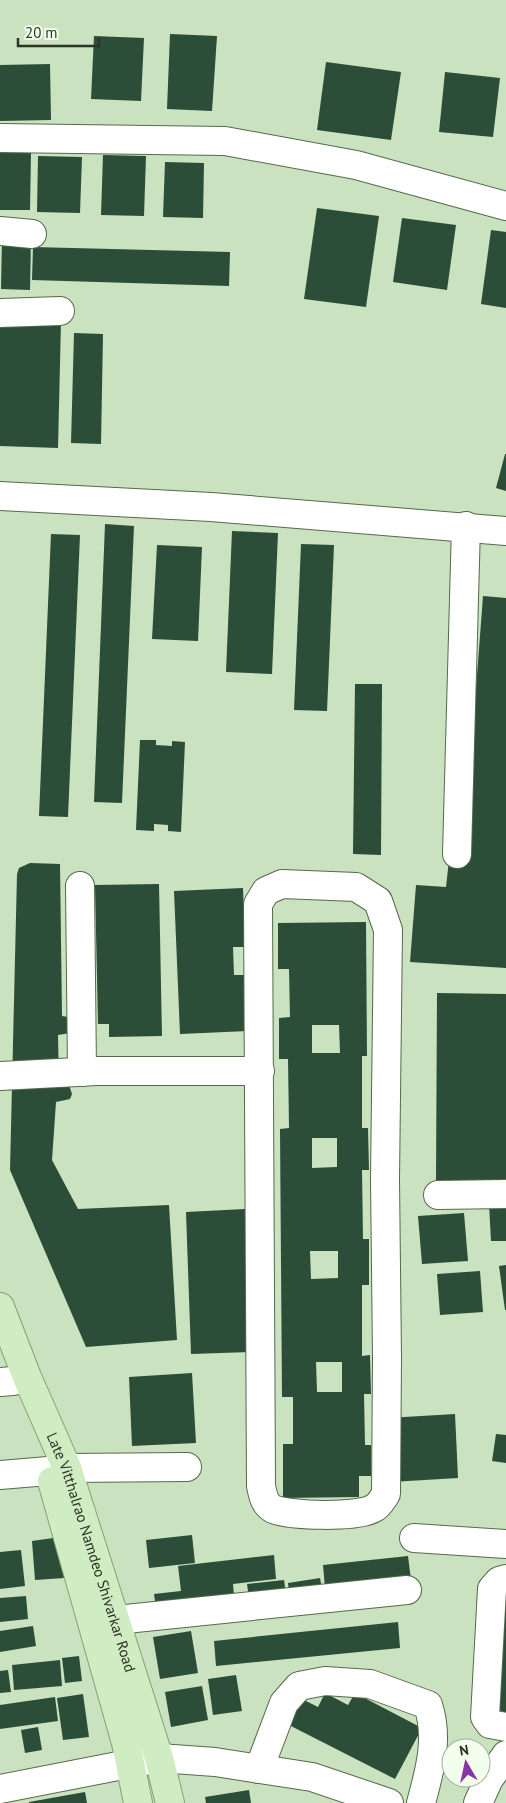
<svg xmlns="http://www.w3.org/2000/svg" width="506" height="1803" viewBox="0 0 506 1803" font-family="'PT Sans',sans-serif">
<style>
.building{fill:#2c4d38;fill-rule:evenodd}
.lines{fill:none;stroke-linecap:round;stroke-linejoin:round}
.minor-casing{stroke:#556a4b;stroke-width:30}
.major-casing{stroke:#81a471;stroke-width:30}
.minor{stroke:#fff;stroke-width:28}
.major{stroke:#d0ecc2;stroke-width:28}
.labels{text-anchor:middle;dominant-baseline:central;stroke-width:5;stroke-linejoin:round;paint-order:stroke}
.street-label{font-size:15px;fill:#2b3426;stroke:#f3ffed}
</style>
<rect width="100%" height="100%" fill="#cae2bf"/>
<g class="building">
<path d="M170,34l47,2 -5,75 -45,-2z"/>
<path d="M94,36l50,2 -3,63 -50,-2z"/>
<path d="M326,62l75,10 -10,68 -74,-10z"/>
<path d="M50,64l1,56 -51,1v-56z"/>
<path d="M445,72l55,6 -7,59 -54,-5z"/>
<path d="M0,153h31l-1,57h-30z"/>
<path d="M103,155l43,1 -2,60 -43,-1z"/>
<path d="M38,156l44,1 -2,56 -43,-1z"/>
<path d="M165,162l39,1 -1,55 -40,-1z"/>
<path d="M317,208l62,8 -13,91 -62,-8z"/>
<path d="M402,218l54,7 -9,65 -54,-8z"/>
<path d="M491,230l15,2v76l-25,-4z"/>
<path d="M2,238h29l-1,52 -29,-1z"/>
<path d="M33,247l197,5 -1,34 -197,-6z"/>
<path d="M0,320l61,1 -3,127 -58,-2z"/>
<path d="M74,333l29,1 -2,110 -30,-1z"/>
<path d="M505,454h1v37l-10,-3z"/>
<path d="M105,524l29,2 -12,277 -28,-1z"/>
<path d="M232,531l46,2 -6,141 -46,-2z"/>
<path d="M51,534l29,1 -12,282 -29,-1z"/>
<path d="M301,544l33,1 -7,166 -33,-1z"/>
<path d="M157,545l45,2 -4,94 -46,-2z"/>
<path d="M483,596l23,2v370l-96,-6 6,-77 30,2 3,-27 14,1z"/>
<path d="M355,684h27l-1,171 -28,-1z"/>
<path d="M140,740h16v5l16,1v-5l13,1 -4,90 -13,-1v-6l-14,-1v7l-18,-1z"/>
<path d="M30,863l30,1 2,152 6,1 2,16 -12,2 1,49 10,1 3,9 -2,5 -14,3 -4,58 26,49 91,-4 8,135 -91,7 -76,-177 7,-296 2,-6z"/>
<path d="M159,884l3,152 -53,1v-13h-11l-3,-139z"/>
<path d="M243,888l2,59h-12l1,28h12l2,56 -68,3 -6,-143z"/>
<path d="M366,922l1,134h-5v72h6l1,42h-7l1,69h6v46h-7v71l8,-1 1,39h-7l1,51h6v31h-12v21l-76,1v-54h10v-47h-11l-2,-268 9,-1 -1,-69h-9v-41l11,-1 -1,-48h-11v-46zM312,1025h27l1,28h-28zM312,1138h25v29l-25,1zM310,1251h28v27l-27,1zM316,1362h26v30h-25z"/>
<path d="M437,993l69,1v187h-70z"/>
<path d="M506,1203v38h-15l-2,-37z"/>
<path d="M245,1209l5,143 -59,2 -5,-142z"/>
<path d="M464,1213l4,48 -46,3 -4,-48z"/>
<path d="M506,1265v45h-1l-6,-44z"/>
<path d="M480,1271l3,41 -43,3 -3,-41z"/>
<path d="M192,1373l4,70 -64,3 -3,-69z"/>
<path d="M455,1414l3,64 -67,4 -4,-64z"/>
<path d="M496,1434l10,1v28l-14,-2z"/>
<path d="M192,1535l3,28 -46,5 -3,-28z"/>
<path d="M60,1537l4,41 -29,2 -3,-39z"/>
<path d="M21,1550l4,36 -25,3v-37z"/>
<path d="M274,1555l2,24 -43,5 2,22 -78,9 -3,-21 27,-3 -3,-25z"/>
<path d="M408,1556l3,24 -86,8 -2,-23z"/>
<path d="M320,1578l3,16 -33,5 -2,-16z"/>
<path d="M284,1580l3,20 -37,5 -3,-21z"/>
<path d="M26,1596l2,23 -28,3v-24z"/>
<path d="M501,1597l5,1v117l-11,-1z"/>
<path d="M398,1622l2,26 -184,18 -2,-25z"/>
<path d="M33,1626l3,20 -36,6v-21z"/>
<path d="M191,1631l7,42 -38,6 -7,-42z"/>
<path d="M79,1656l3,25 -17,2 -3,-25z"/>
<path d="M60,1660l2,26 -48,4 -2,-25z"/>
<path d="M8,1670l3,22 -11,1v-22z"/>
<path d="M236,1675l6,36 -29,4 -5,-36z"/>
<path d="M202,1686l6,34 -37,7 -6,-35z"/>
<path d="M325,1693l23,12 7,-12 67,35 -27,51 -110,-56 13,-26 20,10z"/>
<path d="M83,1694l6,43 -26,3 -6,-42z"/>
<path d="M55,1697l3,24 -58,8v-24z"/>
<path d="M38,1727l4,23 -17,3 -4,-23z"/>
<path d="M249,1790l2,13h-45l-1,-6z"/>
<path d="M85,1792l2,11h-58v-1z"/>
</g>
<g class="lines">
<g class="minor-casing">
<g id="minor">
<path d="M0,138l225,3 131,24 150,41"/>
<path d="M0,231l32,3"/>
<path d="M0,313l60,-2"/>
<path d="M0,496l211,11 295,24"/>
<path d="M457,854l9,-328"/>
<path d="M282,884l74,3 22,14 10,29 -3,249 2,179 -1,136c-3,4 -7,12 -12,14 -16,10 -84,8 -101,1 -9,-5 -10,-14 -12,-23l-3,-582 8,-13z"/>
<path d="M80,886l2,186"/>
<path d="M0,1076l97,-5h163"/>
<path d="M438,1195l68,-1"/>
<path d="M0,1382l13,-1"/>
<path d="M67,1468l120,-1"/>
<path d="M0,1475l48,-4"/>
<path d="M414,1538l92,6"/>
<path d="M506,1579l-7,2 -7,8 -7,128 5,7 16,3"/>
<path d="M116,1620l291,-30"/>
<path d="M259,1769l25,-66 15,-17 26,-5 45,3 58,21c11,33 2,65 -7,98"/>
<path d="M0,1789l159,-31 56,4 97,15 77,26"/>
<path d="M478,1803l11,-24 17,-24"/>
</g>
</g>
<g class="major-casing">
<g id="major">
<path id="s1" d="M0,1307l27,70 40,91 92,290 11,45"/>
<path d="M52,1481l74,262 12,60"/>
</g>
</g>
<use href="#minor" class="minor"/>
<use href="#major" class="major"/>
</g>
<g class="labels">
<g class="street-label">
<text stroke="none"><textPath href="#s1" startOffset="262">Late Vitthalrao Namdeo Shivarkar Road</textPath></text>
</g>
</g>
<g transform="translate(466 1763) rotate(351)"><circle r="24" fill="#f3ffed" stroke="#a3ae9d"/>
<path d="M0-4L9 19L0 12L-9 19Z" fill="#8736a5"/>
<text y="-8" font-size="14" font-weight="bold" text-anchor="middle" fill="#2b3426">N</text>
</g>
<path d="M18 38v8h81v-8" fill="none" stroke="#2b3426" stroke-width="2.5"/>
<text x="25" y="38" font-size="15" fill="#2b3426" stroke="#f3ffed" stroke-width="4" paint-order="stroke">20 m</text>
</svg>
